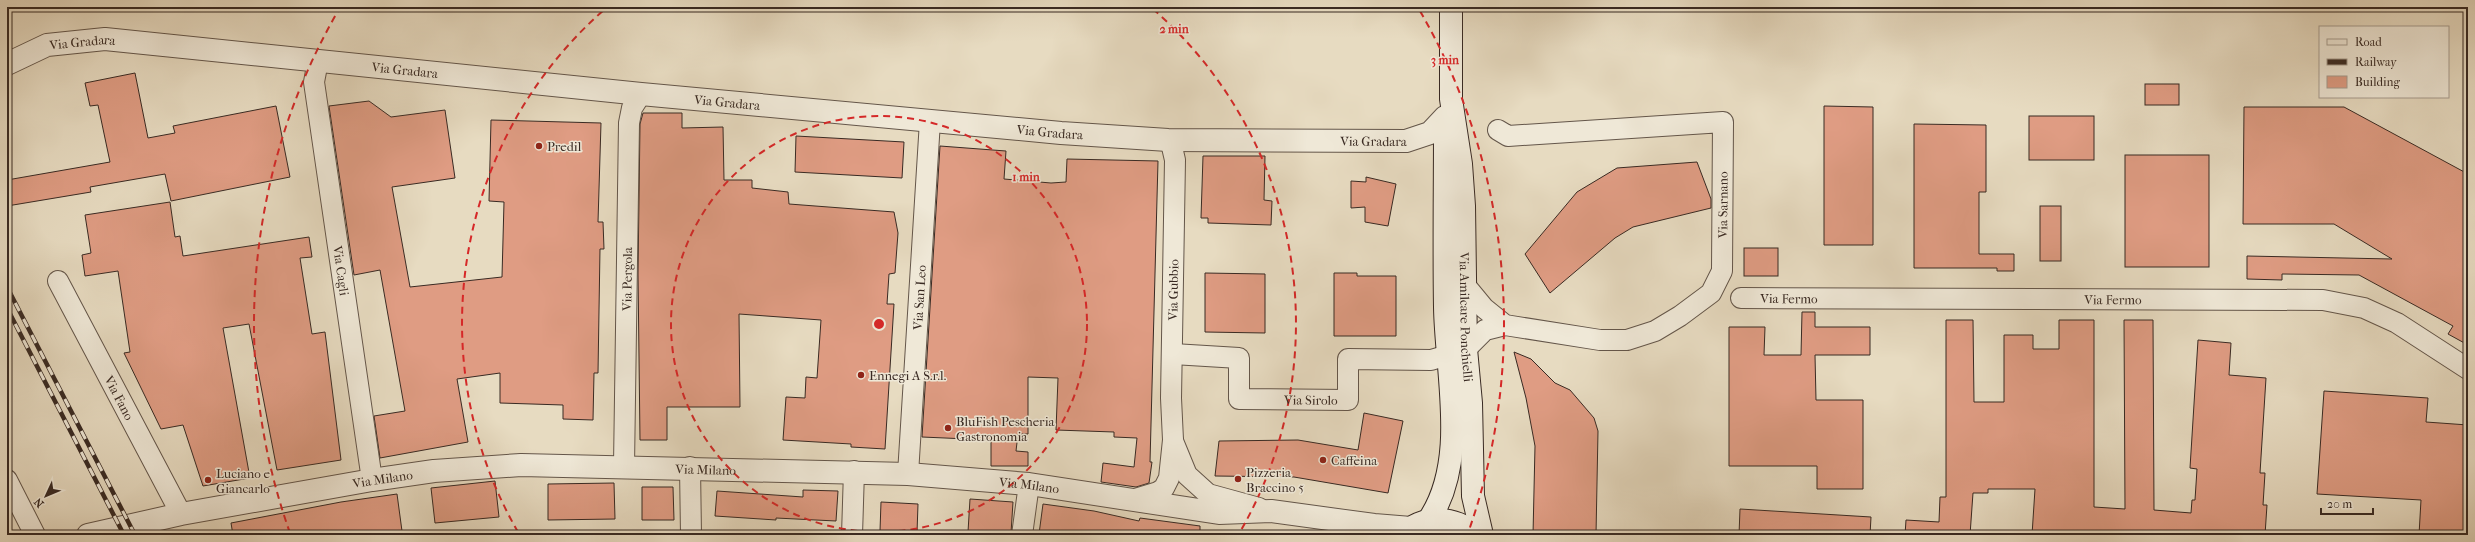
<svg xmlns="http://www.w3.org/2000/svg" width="2475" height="542" viewBox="0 0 2475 542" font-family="'IM FELL French Canon',serif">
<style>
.building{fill:#df9c83;stroke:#392a23}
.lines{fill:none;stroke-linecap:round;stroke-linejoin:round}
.minor-casing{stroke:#64564a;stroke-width:22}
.tertiary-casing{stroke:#64564a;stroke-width:24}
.secondary-casing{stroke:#392a23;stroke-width:24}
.minor{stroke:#efe8d7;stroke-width:20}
.tertiary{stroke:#efe8d7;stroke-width:22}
.secondary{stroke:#efe8d7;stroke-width:22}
.rail-casing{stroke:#392a23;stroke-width:4.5}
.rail{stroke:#efe8d7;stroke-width:3;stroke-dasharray:9;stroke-linecap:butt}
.ring{fill:none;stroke:#d62828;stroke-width:2;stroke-dasharray:7 5}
.poi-dot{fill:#8f2418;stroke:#efe8d7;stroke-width:1.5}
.labels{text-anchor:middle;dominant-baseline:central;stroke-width:3;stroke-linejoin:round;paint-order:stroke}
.street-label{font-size:13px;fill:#392a23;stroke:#efe8d7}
.poi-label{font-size:13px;fill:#392a23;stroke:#efe8d7;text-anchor:start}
.centre{fill:#d62828;stroke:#efe8d7;stroke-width:2}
.ring-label{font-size:12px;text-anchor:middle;font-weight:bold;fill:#d62828;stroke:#efe8d7;stroke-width:3;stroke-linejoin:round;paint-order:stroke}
</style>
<rect width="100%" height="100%" fill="#e7dbc1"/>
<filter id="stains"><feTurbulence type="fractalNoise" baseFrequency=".005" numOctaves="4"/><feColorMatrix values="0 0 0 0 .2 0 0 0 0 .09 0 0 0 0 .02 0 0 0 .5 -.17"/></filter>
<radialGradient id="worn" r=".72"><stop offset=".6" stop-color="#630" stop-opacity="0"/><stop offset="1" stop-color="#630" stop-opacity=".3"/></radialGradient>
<g class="building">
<path d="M135,73l13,65 27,-5 -2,-7 103,-20 14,71 -119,24 -6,-27 -75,13 1,5 -84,14v-26l103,-18 -12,-57 -8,1 -5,-23z"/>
<rect x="2145" y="84" width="34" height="21"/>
<path d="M369,101l22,16 54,-7 10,68 -63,9 18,100 92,-10 2,-75 -15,-1 2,-81 110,3 -3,99h5l1,27h-4l-2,124h-4l-1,47 -30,-1v-14l-63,-2v-30l-43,6 11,63 -88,16 -6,-42 31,-5 -25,-141 -26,5 -25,-169z"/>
<path d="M1824,106l49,1v138h-49z"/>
<path d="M2244,107h100l124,67v171l-20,-11 5,-8 -94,-51 -77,-1v6l-35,-1v-23l145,3 -58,-35h-91z"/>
<path d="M643,113h39v15l41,-1 1,53h28v8l36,4 1,12 105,8 4,21 -3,40 -6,1 -2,30h7l-9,145 -34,-2v-3l-68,-4 3,-43 19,1 1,-21 11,1 4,-58 -82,-6 1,93h-73v33h-27l-2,-166 2,-150z"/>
<rect x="2029" y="116" width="65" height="44"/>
<path d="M1914,124l72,1v67h-7v62h35v17h-17v-3h-83z"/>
<path d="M796,136l108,6 -2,36 -107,-6z"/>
<path d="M940,146l66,5 -2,28 47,4 15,-1 1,-23 91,2 -8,301h2l-3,21 -13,4 -35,-5 2,-19 31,4 3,-29 -23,-1v-5l-58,-2 2,-52 -30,-1v57h-10l-2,17 12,1v14h-37v-26l-69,-3z"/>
<rect x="2125" y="155" width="84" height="112"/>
<path d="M1203,156h62l-1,44 8,1 -1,24 -63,-2v-5h-7z"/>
<path d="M1697,162l14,37v9l-78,19 -18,11 -65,55 -25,-39 52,-62 40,-24z"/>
<path d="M1366,177l30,7 -8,42 -23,-4v-15l-14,1v-27l15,1z"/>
<path d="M170,202l5,35 5,-1 3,20 126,-19 3,20 -12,1 12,76 13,-2 16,128 -64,10 -28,-146 -26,4 27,150 -47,8 -20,-61 -22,4 -37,-76 6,-1 -12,-81 -33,5 -3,-21 9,-2 -6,-38z"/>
<rect x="2040" y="206" width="21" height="55"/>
<rect x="1744" y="248" width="34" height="28"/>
<path d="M1205,273l60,1v59l-60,-1z"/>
<path d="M1334,273h23v3h39v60h-62z"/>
<path d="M1802,312h13v15h55v28h-55l1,45h47v89h-46v-23h-88v-139h36l-1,28h37z"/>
<path d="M1946,320h27l1,82h30v-67h29v14h26v-29h35v187l31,2 -1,-189h29l1,190 37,3 1,-13h3l2,-31 -7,-1 8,-128 33,3 -2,32 37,3 -6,95h5l-2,32h4l-2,30h-233l3,-46h-47v4h-15l-3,42h-65l1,-15 33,2 1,-25h6z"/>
<path d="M1514,352l17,7 24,24 15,7 24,28 4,13 -2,104h-63l2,-89 -9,-48z"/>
<path d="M2324,391l104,7 -2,24 42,3v110h-49l2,-35 -104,-6z"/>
<path d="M1364,413l39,8 -15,72 -94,-16 -79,-1 4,-35 79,-1 60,10z"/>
<path d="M495,481l4,36 -64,6 -4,-35z"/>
<path d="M614,483l1,36 -67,1v-36z"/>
<path d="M642,487h31l1,33h-32z"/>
<path d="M803,490l35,1 -2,30 -60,-3v2l-61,-4 2,-25 86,6z"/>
<path d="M397,494l5,37 -32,4h-137l-2,-12 110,-21z"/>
<path d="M970,499l43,3 -2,31 -43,-1z"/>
<path d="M881,502l37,2 -1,29 -37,-2z"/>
<path d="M1043,504l51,7 45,10 1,-3 60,8v9l-161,-1z"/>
<path d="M1740,509l131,8 -1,18h-131z"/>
</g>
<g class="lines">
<g class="minor-casing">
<g id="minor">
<path id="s1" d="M318,61l-4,21 58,398"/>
<path id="s2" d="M58,281l123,233"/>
<path id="s3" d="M1465,285l19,23 21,17 95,15h27l28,-9 25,-15 31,-23 11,-22 1,-149 -215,14 -10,-6"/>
<path id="s4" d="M1741,298l582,2 41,8 33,15 71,46"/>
<path d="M1466,349l19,-19 20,-5"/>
<path id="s5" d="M1173,354l66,4v41l109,1v-41l83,1 17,-5"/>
<path d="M1173,441l14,34 21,19 51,14"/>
<path id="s6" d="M624,466l5,-343 3,-15 9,-14"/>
<path d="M690,467l1,68"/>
<path id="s7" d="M908,474l22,-353"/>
<path d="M7,480l28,55"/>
<path id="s8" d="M1135,499l23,-7 6,-4 5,-10 4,-38 -2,-42 4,-238 -3,-13 -4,-7"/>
<path d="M852,535l2,-64"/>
<path d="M1022,535l7,-51"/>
</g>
</g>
<g class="tertiary-casing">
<g id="tertiary">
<path id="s9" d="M7,64l40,-19 58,-6 536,55 420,39 107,7 238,1 24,-8 15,-16"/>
<path id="s10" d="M88,535l93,-21 191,-34 62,-9 87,-6 387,9 121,10 190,29 52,-2 103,14 37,3"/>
</g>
</g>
<g class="secondary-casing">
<g id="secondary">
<path id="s11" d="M1451,7v92l10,65 3,42 2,143 5,54 2,93 9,39"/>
<path d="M1428,521c41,-59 18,-147 17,-214 -1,-59 0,-119 0,-178"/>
<path d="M1402,535c22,-21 52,-19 75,0"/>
</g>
</g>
<use href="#minor" class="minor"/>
<use href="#tertiary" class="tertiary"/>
<use href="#secondary" class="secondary"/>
<g class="rail-casing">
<g id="rail">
<path d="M7,287l128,248"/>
<path d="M7,308l117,227"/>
</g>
</g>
<use href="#rail" class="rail"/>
</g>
<g class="ring">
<circle cx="879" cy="324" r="208"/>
<path d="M518 532A417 417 0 0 1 605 9M1153 9A417 417 0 0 1 1240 532"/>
<path d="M290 533A625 625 0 0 1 338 11M1420 11A625 625 0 0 1 1468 533"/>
</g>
<g class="poi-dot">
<circle cx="539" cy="146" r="4"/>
<circle cx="861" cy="375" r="4"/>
<circle cx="948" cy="428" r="4"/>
<circle cx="1323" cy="460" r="4"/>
<circle cx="1238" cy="479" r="4"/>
<circle cx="208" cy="480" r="4"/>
</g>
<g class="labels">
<g class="street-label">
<text stroke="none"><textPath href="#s9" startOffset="80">Via Gradara</textPath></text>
<text stroke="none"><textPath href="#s9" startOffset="404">Via Gradara</textPath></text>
<text stroke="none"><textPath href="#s9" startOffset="728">Via Gradara</textPath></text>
<text stroke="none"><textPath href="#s9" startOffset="1052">Via Gradara</textPath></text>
<text stroke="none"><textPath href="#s9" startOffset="1376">Via Gradara</textPath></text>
<text stroke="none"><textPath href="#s3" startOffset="368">Via Sarnano</textPath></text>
<text stroke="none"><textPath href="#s1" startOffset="212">Via Cagli</textPath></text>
<text stroke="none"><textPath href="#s6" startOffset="187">Via Pergola</textPath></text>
<text stroke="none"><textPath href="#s8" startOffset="231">Via Gubbio</textPath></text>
<text stroke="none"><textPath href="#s7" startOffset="177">Via San Leo</textPath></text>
<text stroke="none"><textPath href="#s4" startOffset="48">Via Fermo</textPath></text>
<text stroke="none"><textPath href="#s4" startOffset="372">Via Fermo</textPath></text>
<text stroke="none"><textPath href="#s11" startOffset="311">Via Amilcare Ponchielli</textPath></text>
<text stroke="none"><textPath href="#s2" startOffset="132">Via Fano</textPath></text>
<text stroke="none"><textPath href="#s5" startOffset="179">Via Sirolo</textPath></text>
<text stroke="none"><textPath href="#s10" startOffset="624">Via Milano</textPath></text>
<text stroke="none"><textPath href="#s10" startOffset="300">Via Milano</textPath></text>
<text stroke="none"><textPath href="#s10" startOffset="948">Via Milano</textPath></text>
</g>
<g class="poi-label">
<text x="547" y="146">Predil</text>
<text x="869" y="375">Ennegi A S.r.l.</text>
<text x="956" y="421">BluFish Pescheria<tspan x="956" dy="15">Gastronomia</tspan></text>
<text x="1331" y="460">Caffeina</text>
<text x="1246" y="472">Pizzeria<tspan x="1246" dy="15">Braccino 5</tspan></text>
<text x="216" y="473">Luciano e<tspan x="216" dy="15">Giancarlo</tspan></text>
</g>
</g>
<circle cx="879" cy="324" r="6" class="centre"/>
<g class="ring-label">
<text x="1174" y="33">2 min</text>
<text x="1445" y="64">3 min</text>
<text x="1026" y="181">1 min</text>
</g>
<rect width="2475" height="542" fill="none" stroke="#e7dbc1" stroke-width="24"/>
<rect x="8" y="8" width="2459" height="526" fill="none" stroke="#392a23" stroke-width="2"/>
<rect x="12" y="12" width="2451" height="518" fill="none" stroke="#392a23"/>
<rect x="2319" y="26" width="130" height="72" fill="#efe8d7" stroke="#a69c8f"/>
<rect x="2327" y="39" width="20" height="6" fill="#efe8d7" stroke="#a69c8f"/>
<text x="2355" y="46" font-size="12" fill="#392a23">Road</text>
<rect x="2327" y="59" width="20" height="6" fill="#392a23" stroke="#a69c8f"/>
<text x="2355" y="66" font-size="12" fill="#392a23">Railway</text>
<rect x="2327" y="76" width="20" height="12" fill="#df9c83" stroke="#a69c8f"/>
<text x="2355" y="86" font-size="12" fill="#392a23">Building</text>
<g transform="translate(46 496) rotate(226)" stroke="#efe8d7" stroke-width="3" paint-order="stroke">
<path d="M0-3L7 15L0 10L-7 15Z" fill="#392a23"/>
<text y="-6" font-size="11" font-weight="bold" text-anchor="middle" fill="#392a23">N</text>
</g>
<path d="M2321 508v6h52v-6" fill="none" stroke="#392a23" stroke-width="2"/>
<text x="2327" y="508" font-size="12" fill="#392a23" stroke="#efe8d7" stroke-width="3" paint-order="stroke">20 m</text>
<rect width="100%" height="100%" filter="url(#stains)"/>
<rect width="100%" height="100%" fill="url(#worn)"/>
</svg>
